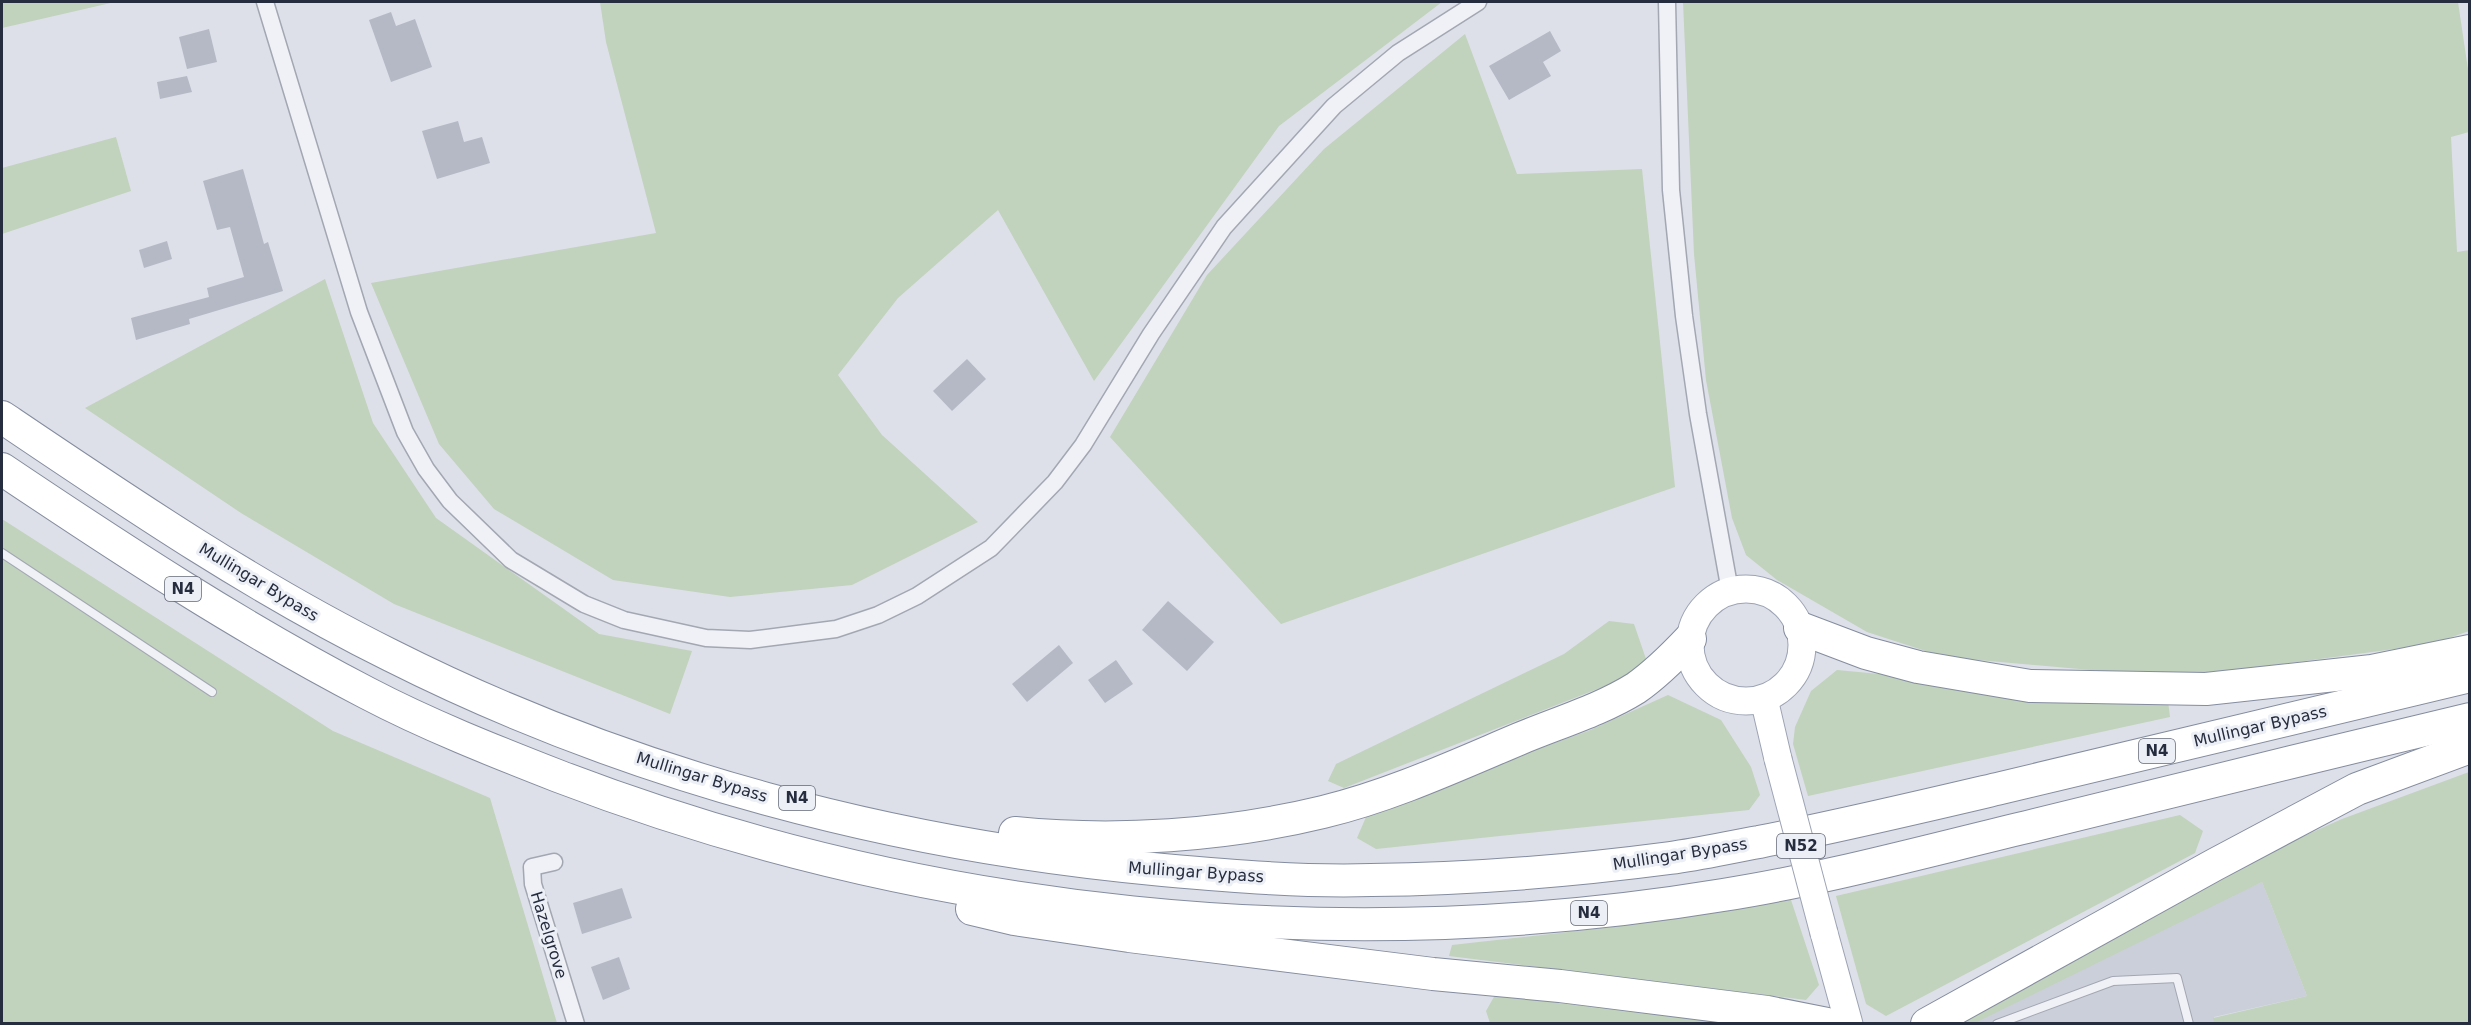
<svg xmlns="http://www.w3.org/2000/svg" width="2471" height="1025" viewBox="0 0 2471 1025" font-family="'DejaVu Sans',sans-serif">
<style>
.built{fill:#cbcfda}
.green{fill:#c1d2bd}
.building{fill:#b4b9c5}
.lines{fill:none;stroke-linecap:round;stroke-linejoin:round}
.lane-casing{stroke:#a2a7b2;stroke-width:10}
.street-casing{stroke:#a2a7b2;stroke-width:19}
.primary-casing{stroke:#9ca3b4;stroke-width:29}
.highway-casing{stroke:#848c9f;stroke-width:34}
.lane{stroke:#f0f1f6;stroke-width:8}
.street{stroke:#f0f1f6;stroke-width:16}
.primary{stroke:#fff;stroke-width:27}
.highway{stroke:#fff;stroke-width:32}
.primary-bridge-casing{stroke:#9ca3b4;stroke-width:29;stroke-linecap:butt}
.primary-bridge{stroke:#fff;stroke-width:27}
.labels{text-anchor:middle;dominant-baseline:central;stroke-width:6;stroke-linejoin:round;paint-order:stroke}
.shield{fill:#eceff5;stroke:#616776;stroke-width:1.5}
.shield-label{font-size:15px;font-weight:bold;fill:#262d3f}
.street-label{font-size:16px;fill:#262d3f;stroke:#eceff5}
</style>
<rect width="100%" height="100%" fill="#dde0e8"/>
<path class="built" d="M2262,882l45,114 -93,21v6l-266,1z"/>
<g class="green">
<path d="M2,2h113l-113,26z"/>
<path d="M600,2h842l-163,124 -185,255 -96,-171 -100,88 -60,77 44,60 96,87 -126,63 -122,12 -117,-17 -119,-71 -55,-65 -68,-161 285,-50 -50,-191z"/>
<path d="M1683,2h775l12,81 -1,49 -18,5 6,115 13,-2 -1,381 -37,13 -216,29 -114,-2 -158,-14 -77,-25 -90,-52 -31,-25 -14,-37 -26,-138 -12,-126z"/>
<path d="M1465,34l52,140 125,-5 33,318 -394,137 -171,-187 97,-162 117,-126z"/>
<path d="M116,137l15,54 -129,43v-66z"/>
<path d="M325,279l48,144 63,95 163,116 93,17 -22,63 -276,-110 -153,-91 -156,-105z"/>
<path d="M2,519l331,212 157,67 67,225h-555z"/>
<path d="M1609,621l25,3 12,35 -23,20 -279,109 -16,-7 8,-17 228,-110z"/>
<path d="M1837,670l331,31 2,16 -362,79 -15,-52 2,-17 16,-36z"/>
<path d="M1668,695l53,25 30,47 9,28 -11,15 -373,39 -19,-11 12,-28 219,-79z"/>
<path d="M2469,772v251h-255l-1,-5 94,-22 -45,-114 -287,141 -33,1 275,-149 125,-56z"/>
<path d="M2180,815l23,16 -8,22 -309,163 -20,-12 -30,-108z"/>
<path d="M1791,900l28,85 -13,15 -357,-44 3,-11 161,-18z"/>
<path d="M1495,995l252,28h-257l-4,-12z"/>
</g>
<g class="building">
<path d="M391,12l5,14 19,-7 17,48 -41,15 -22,-62z"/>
<path d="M209,29l8,33 -30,7 -8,-32z"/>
<path d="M1550,31l11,20 -18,11 8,14 -42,24 -20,-34z"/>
<path d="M187,76l5,16 -32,7 -3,-17z"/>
<path d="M458,121l6,21 18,-5 8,26 -53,16 -15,-48z"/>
<path d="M243,169l21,75 4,-2 15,49 -94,28 1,5 -54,16 -5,-22 78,-21 -2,-9 37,-11 -14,-50 -13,3 -14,-49z"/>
<path d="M167,241l5,18 -28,9 -5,-18z"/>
<path d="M967,359l19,20 -34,32 -19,-20z"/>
<path d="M1168,601l46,41 -27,29 -45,-41z"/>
<path d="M1059,645l14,18 -46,39 -15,-18z"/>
<path d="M1116,660l17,24 -28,19 -17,-23z"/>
<path d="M622,888l10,30 -50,16 -9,-31z"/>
<path d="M619,957l11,32 -27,11 -12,-33z"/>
</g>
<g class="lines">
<g class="lane-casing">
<g id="lane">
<path d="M2,553l210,139"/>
<path d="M1997,1024l116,-43 64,-3 12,46"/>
</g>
</g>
<g class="street-casing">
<g id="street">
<path d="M265,2l94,310 46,120 21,37 24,32 61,59 73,44 40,16 82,18 44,2 86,-11 42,-14 39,-19 74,-48 64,-66 28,-37 68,-111 73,-107 110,-121 64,-53 80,-51"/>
<path d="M1667,2l4,188 13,126 14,98 32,177"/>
<path d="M554,862l-22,5 1,17 43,140"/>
</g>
</g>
<g class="primary-casing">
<g id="primary">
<circle cx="1746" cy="645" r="56"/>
<path d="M1764,699l14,60"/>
<path d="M1824,933l25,91"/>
</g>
</g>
<g class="highway-casing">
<g id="highway">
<path d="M2,417c126,85 251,170 388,238 240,121 506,191 773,215 69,6 139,12 208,10 100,-1 200,-9 299,-22 30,-4 60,-11 89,-16 81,-16 161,-35 242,-54 156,-37 312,-75 469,-112"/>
<path d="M2,469c119,80 238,158 365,224 61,32 127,58 191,83 368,141 776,183 1165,119 102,-16 203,-44 304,-68 148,-36 295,-73 443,-108"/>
<path d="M1800,628l66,25 52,14 112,19 176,3 166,-18 98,-20"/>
<path d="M1015,833c101,10 209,3 308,-21 67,-16 132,-46 196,-73 38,-16 82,-29 117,-51 20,-14 37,-31 54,-49"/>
<path d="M972,909l42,10 115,17 304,38 127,12 207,26 60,12"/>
<path d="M1927,1024l287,-159 143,-76 113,-42"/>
</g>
</g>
<use href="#lane" class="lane"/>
<use href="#street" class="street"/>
<use href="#primary" class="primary"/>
<use href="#highway" class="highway"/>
<g class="primary-bridge-casing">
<path id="primary-bridge" d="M1778,759l46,174"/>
</g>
<use href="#primary-bridge" class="primary-bridge"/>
</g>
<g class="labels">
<g class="shield">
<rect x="165" y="577" width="36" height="24" rx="4.5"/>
<rect x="2139" y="739" width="36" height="24" rx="4.5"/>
<rect x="779" y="786" width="36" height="24" rx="4.5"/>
<rect x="1777" y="834" width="48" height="24" rx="4.5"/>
<rect x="1571" y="901" width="36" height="24" rx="4.5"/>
</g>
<g class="shield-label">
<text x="183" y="589">N4</text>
<text x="2157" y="751">N4</text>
<text x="797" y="798">N4</text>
<text x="1801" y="846">N52</text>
<text x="1589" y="913">N4</text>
</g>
<g class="street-label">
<text transform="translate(259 582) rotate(31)">Mullingar Bypass</text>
<text transform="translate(2260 726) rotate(-13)">Mullingar Bypass</text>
<text transform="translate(702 777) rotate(17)">Mullingar Bypass</text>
<text transform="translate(1680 854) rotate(-9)">Mullingar Bypass</text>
<text transform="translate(1196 872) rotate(4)">Mullingar Bypass</text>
<text transform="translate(549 935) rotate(73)">Hazelgrove</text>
</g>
</g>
<rect width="2471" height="1025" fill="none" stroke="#262d3f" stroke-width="6"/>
</svg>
